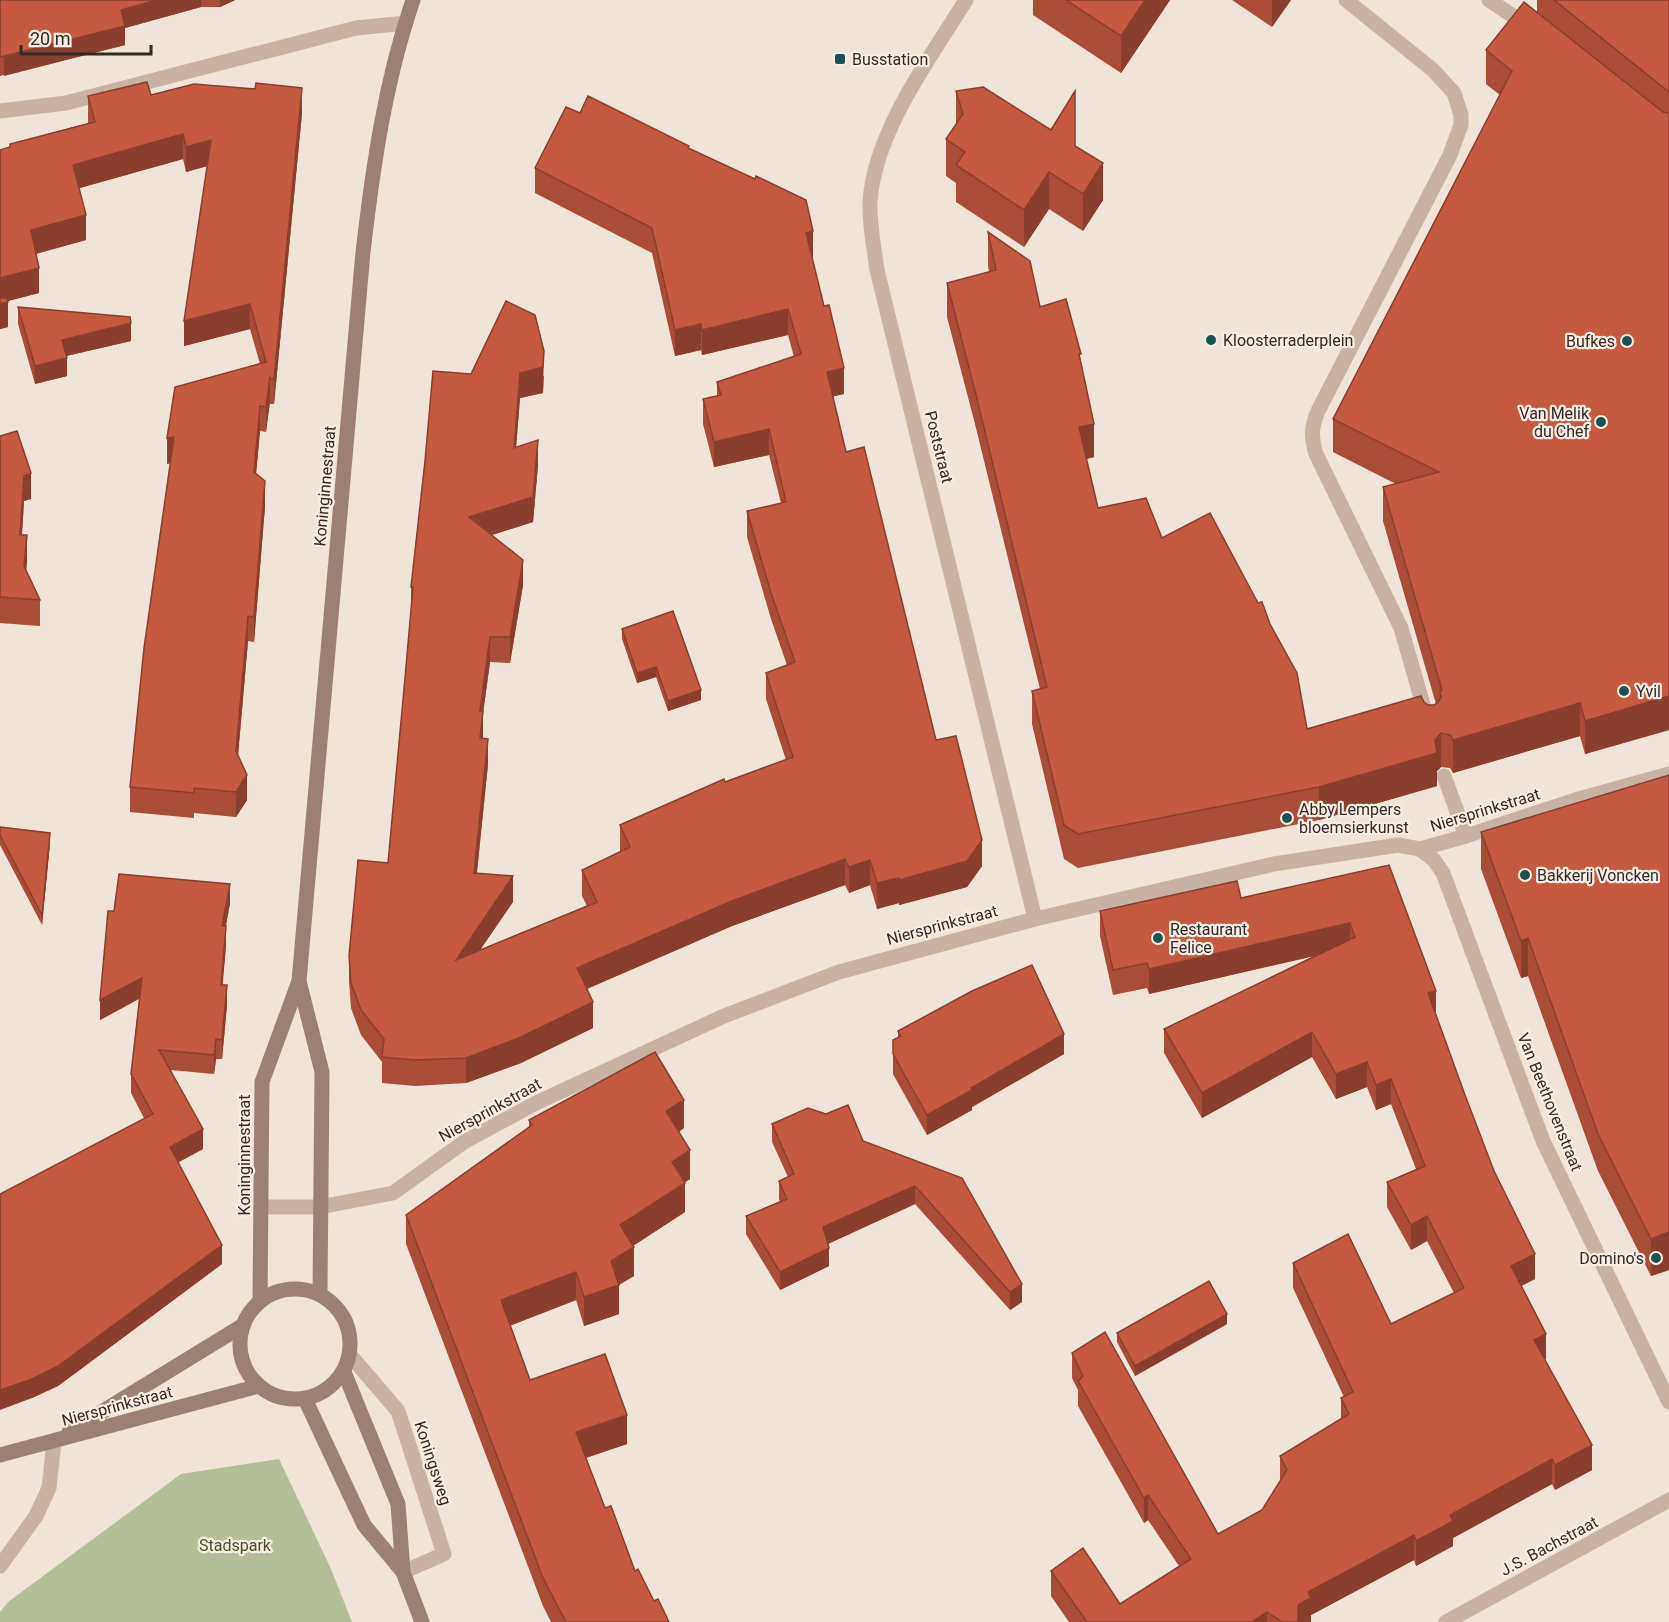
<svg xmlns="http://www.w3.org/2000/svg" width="1669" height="1622" viewBox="0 0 1669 1622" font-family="Roboto,sans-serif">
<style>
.green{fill:#b4bf97}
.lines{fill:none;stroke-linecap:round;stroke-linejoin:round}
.pedestrian{stroke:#c8b2a3;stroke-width:15}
.minor{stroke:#c8b2a3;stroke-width:15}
.secondary{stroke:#9b8175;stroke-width:15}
.wall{fill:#a94d37}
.shaded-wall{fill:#8a3f2d}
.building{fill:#c55a40;stroke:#8a3f2d;stroke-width:1.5}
.poi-dot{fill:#1b5354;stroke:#f8ede3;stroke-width:2}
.labels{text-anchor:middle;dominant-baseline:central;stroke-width:4.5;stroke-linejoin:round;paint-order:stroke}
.poi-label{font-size:16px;fill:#332925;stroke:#f8ede3;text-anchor:start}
.street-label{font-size:16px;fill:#332925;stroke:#f8ede3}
.park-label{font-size:16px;fill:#445129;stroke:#f8ede3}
</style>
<rect width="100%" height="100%" fill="#f0e3d7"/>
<path class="green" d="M279,1459l52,110 21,53h-352v-10l8,-10 173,-128z"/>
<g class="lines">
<g class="pedestrian">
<path d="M1489,0l39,26"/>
<path d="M1466,836l109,-36 94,-26"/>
</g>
<g class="minor">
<path d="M966,0c-36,58 -91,131 -96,201 -1,23 4,46 7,69l158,649"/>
<path d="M1346,0l87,70 21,23 7,22v10l-11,30 -132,256c-7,16 -7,26 -2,43l85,174 25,87"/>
<path d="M0,111l66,-8 290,-75 50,-5"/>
<path d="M1420,849l14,11 9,13 100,268 126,261"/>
<path d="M262,1207h58l73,-14 71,-51 72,-39 188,-87 115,-44 196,-53 239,-55 124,-19 22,4 46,-13 -22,-60"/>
<path d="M350,1355l48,56 46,143 -41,18"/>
<path d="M0,1566l36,-50 13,-28 5,-46"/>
<path d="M1446,1622l223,-122"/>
</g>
<g class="secondary">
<path d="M299,981l23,91 -2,222"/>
<circle cx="295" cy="1344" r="55"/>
<path d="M260,1300l2,-218 37,-101 64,-729c10,-86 22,-170 50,-252"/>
<path d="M344,1372l54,132 5,68 19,50"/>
<path d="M305,1399l59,126 39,47"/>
<path d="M69,1432l173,-106"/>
<path d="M0,1455l259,-69"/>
</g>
</g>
<g class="wall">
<path d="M0,0h235l-15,7h-19l-76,21v17l-125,31z"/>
<path d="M1033,0h137l-49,73 -88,-58z"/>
<path d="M1232,0h59l-19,27z"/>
<path d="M1537,0h132v730l-84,24 -5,-18 -127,37 -3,-5 -9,-1 -4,4v15l-118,34 -241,48 -14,-9 -32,-135v-33l8,-2 -65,-265 -28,-107v-34l42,-11 -1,-6v-34l93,130 13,95 -8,2 12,49 64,30 145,191 117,-27 4,3h6l2,-1 -53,-183v-34l13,-3 -63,-32v-33l167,-324 -14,-11v-34l51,-38z"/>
<path d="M956,91l119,55 28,54 -20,31 -34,-22 -25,38 -68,-45v-19l-10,-7v-37l10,-15z"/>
<path d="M151,95l151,18 -28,291h-4v-3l-4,31 -6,-1 -4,42 9,33 -11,136 -6,-1 -10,115 9,44 -11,17 -42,-4v5l-64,-6v-25l41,-324 -4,1 93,-100 -10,-35 -66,17 23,-180 -21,6 -3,-13 -104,29 7,52 -50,14 3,39 -31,8v26l-8,2v-179l10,-3v-3l78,-21v-27z"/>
<path d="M689,148l124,109h-1l32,137 -12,2 14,56 90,288 46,126 -15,21 -68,18v-2l-22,6 -7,-24 -21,8 -4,-8 -113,41 -145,63 6,39 -72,35 -55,20 -51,3 -33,-3v-21l-21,-27 -10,-27 -2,-27v-25l39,-93 17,-185 6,-69v-22l60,-213 73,2 -1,17 -23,5 -4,49 22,18 -5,57 -41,13 31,50 -13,78 -20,-1 -7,51v25l5,26 -11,109 36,29 -33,48 107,-44 -5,-10v-26l38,-18v-27l105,-43 61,-22 -20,-61v-26l21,-8 -16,-46 -24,-82v-26l34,-8 -12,-48 -55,12 -11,-43v-25l14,-3v-14l77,-25 -6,-22 -86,20 -1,-5 -26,6 -23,-103 -117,-60v-25z"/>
<path d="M18,307l113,34 -65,15 1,20 -32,8 -17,-60z"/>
<path d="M0,436l31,63 -7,2 -2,34 5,26 -1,10 14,29v26l-40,-3z"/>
<path d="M622,629l79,71 -33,11 -12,-34 -19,6 -15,-44z"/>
<path d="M1669,775v495l-18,6 -53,-105 -70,-195 -7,2 -40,-109v-37z"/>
<path d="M0,827l50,16 -8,82 -42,-80z"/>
<path d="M1389,865l47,151 29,79 70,184 -14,7 24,74 47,110 -37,20 -3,-6 -99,54v8l-37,20 -2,-6 -103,55v7h-242l-18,-26v-25l69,33 59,-38 -31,-46 -4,3 -66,-117v-16l-6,-12v-25l146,181 44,-24 18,-29v-25l61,-37v-21l3,-1 -51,-109v-25l98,61 63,-31 -27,-52 -16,9 -24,-43v-25l29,-13 -25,-65 -15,6 -9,-23 -31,12 -24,-42 -110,61 -38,-65v-24l152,-74 -167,39 -2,-6 -34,7 -13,-59v-25l141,-13z"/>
<path d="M230,903l-4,23v20l-4,39 5,20 -5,54h-6l-2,15 -43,-4 32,79 -25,13 44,102 -164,122 -26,12 112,-280 -13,-25v-19l8,-75 -39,21 14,-109z"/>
<path d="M898,1031l166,23 -92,53v3l-45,25 -34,-61v-34l5,-2z"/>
<path d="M529,1120l155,8 -5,4 11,47 -5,3v30l-52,34 1,30 -15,9v29l-35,12 -8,-26 -66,26 20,54 97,64 -41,14 19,50 30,63 19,30 15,21h-118l-8,-16 -137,-362v-29l123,-88z"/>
<path d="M772,1124l91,17 99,37 60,124 -12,8 -95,-106 -87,40 1,22 -49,24 -34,-56v-18l34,-14 -1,-3v-18l9,-4 -16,-35z"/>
<path d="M1227,1324l-92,52 -18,-34v-9z"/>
</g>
<g class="shaded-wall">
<path d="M157,0h44v7l-76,21v17l-121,31v-19l117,-47z"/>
<path d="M220,0h15l-15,7z"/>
<path d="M1145,0h25l-49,73v-37z"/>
<path d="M1272,0h19l-19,27z"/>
<path d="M302,88v25l-28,291v-25z"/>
<path d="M183,134v25l-110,31v-25z"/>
<path d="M211,140v25l-25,7v-25z"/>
<path d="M1103,163v37l-20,31v-37z"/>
<path d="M1049,172v37l-25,38v-37z"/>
<path d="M86,215v25l-55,15v-25z"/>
<path d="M813,231v26l-7,1v-25z"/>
<path d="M39,268v25l-39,10v-25z"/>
<path d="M8,302v25l-8,2v-25z"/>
<path d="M250,304v25l-66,17v-25z"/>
<path d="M788,309v26l-86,20v-25z"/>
<path d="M131,323v18l-69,16v-17z"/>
<path d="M701,324v26l-26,6v-26z"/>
<path d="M544,351l-1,42 -23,5 -6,75v-25l6,-75z"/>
<path d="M67,358v18l-32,8v-18z"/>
<path d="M844,368v26l-17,4v-26z"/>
<path d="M270,376v25l-4,31v-25z"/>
<path d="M260,406v25l-6,66v-25z"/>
<path d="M1094,424v33l-15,4v-34z"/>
<path d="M769,429v26l-55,12v-25z"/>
<path d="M174,437v25l-7,2v-26z"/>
<path d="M538,440v25l-5,57 -64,20v-25z"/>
<path d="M31,473v26l-7,2 -4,60v-26l4,-59z"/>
<path d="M265,481v25l-11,136v-25z"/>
<path d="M27,535v26l-3,31v-26z"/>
<path d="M523,560v25l-13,78v-26z"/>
<path d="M248,616v25l-12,136v-26z"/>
<path d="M490,637v25l-7,51v24l-3,27v-53z"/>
<path d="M656,667v10l-19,6v-10z"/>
<path d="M701,690v10l-33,11v-10z"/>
<path d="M1669,696v34l-84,24v-33z"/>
<path d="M1580,703v33l-127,37v-33z"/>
<path d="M1441,733v34l-4,4v15l-118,34v-33l116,-47z"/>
<path d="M488,739v25l-14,135v-26z"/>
<path d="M247,775v25l-11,17v-25z"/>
<path d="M50,833v10l-8,82v-10z"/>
<path d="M982,840v26l-15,21 -68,18v-25z"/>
<path d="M845,859v26l-113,41 -155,67v-25l155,-67z"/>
<path d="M870,860v25l-21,8v-26z"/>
<path d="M513,876v26l-57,83v-25z"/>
<path d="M899,878v25l-22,6v-26z"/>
<path d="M230,884v19l-8,42v-19z"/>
<path d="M1350,923v25l-201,46v-25z"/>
<path d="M226,926v20l-5,58v-19z"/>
<path d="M1528,938v38l-7,2v-37z"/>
<path d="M142,978v19l-42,23v-20z"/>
<path d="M227,985v20l-5,54v-19z"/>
<path d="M1436,991v25l-8,-23z"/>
<path d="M593,1002v26l-72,35 -55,20v-25z"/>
<path d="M1312,1032v25l-110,61v-25z"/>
<path d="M1064,1034v20l-92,53v3l-45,25v-20l44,-27z"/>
<path d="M216,1039v20l-2,15v-19z"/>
<path d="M1367,1062v25l-31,12v-25z"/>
<path d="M1391,1079v25l-15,6v-25z"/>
<path d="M684,1100v28l-18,12v-29z"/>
<path d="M203,1129v20l-33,18v-20z"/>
<path d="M690,1150v29l-18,12v-29z"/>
<path d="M685,1183v29l-65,42v-29z"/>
<path d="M915,1186v18l-92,42v-19z"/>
<path d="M1427,1216v25l-16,9v-25z"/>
<path d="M1669,1232v38l-18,6v-37z"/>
<path d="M222,1245v19l-164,122 -26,12 -32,12v-20z"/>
<path d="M634,1247v29l-18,10 3,-1v29l-35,12v-29l27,-36z"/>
<path d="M829,1248v18l-49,24v-18z"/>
<path d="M1535,1254v25l-24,12v-25z"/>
<path d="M576,1272v28l-75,29v-29z"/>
<path d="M1022,1284v18l-12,8v-18z"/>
<path d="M1227,1314v10l-92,52v-10z"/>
<path d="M1546,1334v25l-12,6v-25z"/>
<path d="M627,1415v29l-51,17v-29z"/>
<path d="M1592,1445v25l-37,20v-25z"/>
<path d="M1552,1459v25l-99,54v8l-37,20v-25l34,-26z"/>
<path d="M1148,1495v25l-4,3v-25z"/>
<path d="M1414,1535v25l-103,55v7h-13v-17l10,-13z"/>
<path d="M1267,1612v10h-15z"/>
</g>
<g class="building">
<path d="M0,0h157l-36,10 4,16 -125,31z"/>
<path d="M1066,0h79l-24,36z"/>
<path d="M1554,0h115v92z"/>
<path d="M1524,2l139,110 6,1v583l-84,25 -5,-18 -127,37 -3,-5 -9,-2 -6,7 2,13 -118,34 -241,47 -14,-9 -32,-134 15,-4 -72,-296 -28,-108 49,-13 -8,-38 42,29 10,46 26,-8 15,55h-2l15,70 -15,3 19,81 48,-10 16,40 48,-25 48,90 4,-1 8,22 27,49 10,56 114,-33 3,6 4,3h6l4,-3 3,-5 -1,-6 2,-1 -59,-203 56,-15 -106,-53 179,-348 -26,-21z"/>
<path d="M147,82l4,13 43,-11 61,5 1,-6 46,5 -28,291h-4v-3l-4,31 -6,-1 -6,66 11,9 -11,136 -6,-1 -12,135 11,24 -11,17 -42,-4v5l-64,-6 14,-139 30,-211 -7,1 8,-51 91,-25 -16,-58 -66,17 27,-181 -25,7 -3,-13 -110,31 13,50 -55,15 8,38 -39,10v-128l10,-3v-3l85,-22 -7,-26z"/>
<path d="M983,87l68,43 24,-39v55l28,17 -20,31 -34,-22 -25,38 -68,-45 9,-13 -19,-13 17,-25 -7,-23z"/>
<path d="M588,96l101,50 -1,2 67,31 1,-3 50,24 7,31 -7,2 18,73 5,-1 15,63 -17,4 19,80 18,-5 72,293 20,-4 26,104 -15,21 -68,19v-2l-22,5 -7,-23 -21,7 -4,-8 -113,42 -155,67 16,34 -72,35 -55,21 -51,2 -33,-3 2,-18 -23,-29 -10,-27 -2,-27 9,-96 30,3 17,-185 8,-91h-2l14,-126 8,-90 38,3 35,-73 29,14 9,36 -1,16 -23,6 -6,75 24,-8 -5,57 -64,20 54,43 -13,77h-20l-10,74h3l-3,27 8,1 -14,134 39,3 -57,84 141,-58 -15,-32 48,-23 -10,-22 104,-46 1,3 68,-25 -27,-84 29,-11 -24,-69 -24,-82 39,-9 -17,-73 -55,13 -11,-43 18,-4 -4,-13 84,-28 -13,-45 -86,21 -1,-6 -26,6 -23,-102 -117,-60 31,-61 14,6z"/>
<path d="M0,298h7l1,4 -8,2z"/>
<path d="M18,307l112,10 1,6 -69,17 5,18 -32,8z"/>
<path d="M17,431l14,42 -7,3 -4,59h7l-3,31 16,34 -40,-3v-161z"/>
<path d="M673,611l28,79 -33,11 -12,-34 -19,6 -15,-44z"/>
<path d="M1669,775v457l-18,7 -53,-105 -70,-196 -7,3 -40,-109z"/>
<path d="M0,827l50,6 -8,82 -42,-80z"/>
<path d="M1389,865l47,126 -8,2 37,102 29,76 41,83 -24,12 35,68 -12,6 58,105 -37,20 -3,-6 -102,56 3,6 -37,20 -2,-6 -106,57 3,6 -13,7v17h-16l-15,-10 -15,10h-165l-36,-51 32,-23 37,56 71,-45 -43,-64 -4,3 -66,-117 5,-5 -11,-23 33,-21 113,202 44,-24 25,-40 -7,-14 69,-42 -8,-16 12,-6 -60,-129 55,-29 43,90 73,-36 -37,-72 -16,9 -24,-43 38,-16 -34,-87 -15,6 -9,-23 -31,12 -24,-42 -110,61 -38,-64 191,-92 -5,-14 -201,46 -2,-6 -34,7 -13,-59 137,-30 4,17z"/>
<path d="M119,874l111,10 -8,42h4l-5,59h6l-5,55 -6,-1 -2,16 -55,-5 44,79 -33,18 52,98 -164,121 -26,13 -32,11v-196l153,-80 -22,-40 11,-96 -42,22 8,-89h6z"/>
<path d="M1032,965l32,69 -93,54 1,2 -45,25 -34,-61v-14l8,-4 -3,-5 74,-40z"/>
<path d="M655,1052l29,48 -18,11 24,39 -18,12 13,21 -65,42 14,22 -23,14 8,24 -35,12 -8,-25 -75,28 29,80 75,-26 22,61 -51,17 29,76 6,-2 24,65 3,-2 16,32 4,-2 11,23h-103l-23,-44 -137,-363 126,-90 -3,-5z"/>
<path d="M848,1105l15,36 99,37 60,106 -12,8 -95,-106 -92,41 6,21 -49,24 -34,-56 41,-17 -8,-18 15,-7 -22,-50 36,-16 18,6z"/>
<path d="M1209,1281l18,33 -92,52 -18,-33z"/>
</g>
<g class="poi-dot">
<rect x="834" y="53" width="12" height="12" rx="3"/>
<circle cx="1211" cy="340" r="6"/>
<circle cx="1627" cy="341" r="6"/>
<circle cx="1601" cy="422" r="6"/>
<circle cx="1624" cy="691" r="6"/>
<circle cx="1287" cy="818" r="6"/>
<circle cx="1525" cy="875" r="6"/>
<circle cx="1158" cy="938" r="6"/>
<circle cx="1656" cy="1258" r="6"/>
</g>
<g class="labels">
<g class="poi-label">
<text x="852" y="59">Busstation</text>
<text x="1223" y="340">Kloosterraderplein</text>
<text x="1615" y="341" text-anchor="end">Bufkes</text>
<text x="1589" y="413" text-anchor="end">Van Melik<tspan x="1589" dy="18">du Chef</tspan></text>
<text x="1636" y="691">Yvil</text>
<text x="1299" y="809">Abby Lempers<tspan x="1299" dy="18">bloemsierkunst</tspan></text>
<text x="1537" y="875">Bakkerij Voncken</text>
<text x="1170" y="929">Restaurant<tspan x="1170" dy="18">Felice</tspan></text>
<text x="1644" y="1258" text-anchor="end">Domino's</text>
</g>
<g class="street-label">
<text transform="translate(939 447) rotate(76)">Poststraat</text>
<text transform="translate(325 486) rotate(-85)">Koninginnestraat</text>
<text transform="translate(1485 810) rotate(-17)">Niersprinkstraat</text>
<text transform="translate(942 925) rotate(-15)">Niersprinkstraat</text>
<text transform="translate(1550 1102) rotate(68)">Van Beethovenstraat</text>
<text transform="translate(490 1110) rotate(-29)">Niersprinkstraat</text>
<text transform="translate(244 1155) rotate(-90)">Koninginnestraat</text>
<text transform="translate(117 1406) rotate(-15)">Niersprinkstraat</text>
<text transform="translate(433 1463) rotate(72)">Koningsweg</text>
<text transform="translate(1549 1546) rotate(-28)">J.S. Bachstraat</text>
</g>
<g class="park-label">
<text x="235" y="1545">Stadspark</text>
</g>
</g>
<path d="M21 45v9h130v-9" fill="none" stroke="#332925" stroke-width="3"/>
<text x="30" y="45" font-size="18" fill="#332925" stroke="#f8ede3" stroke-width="4.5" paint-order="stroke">20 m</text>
</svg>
